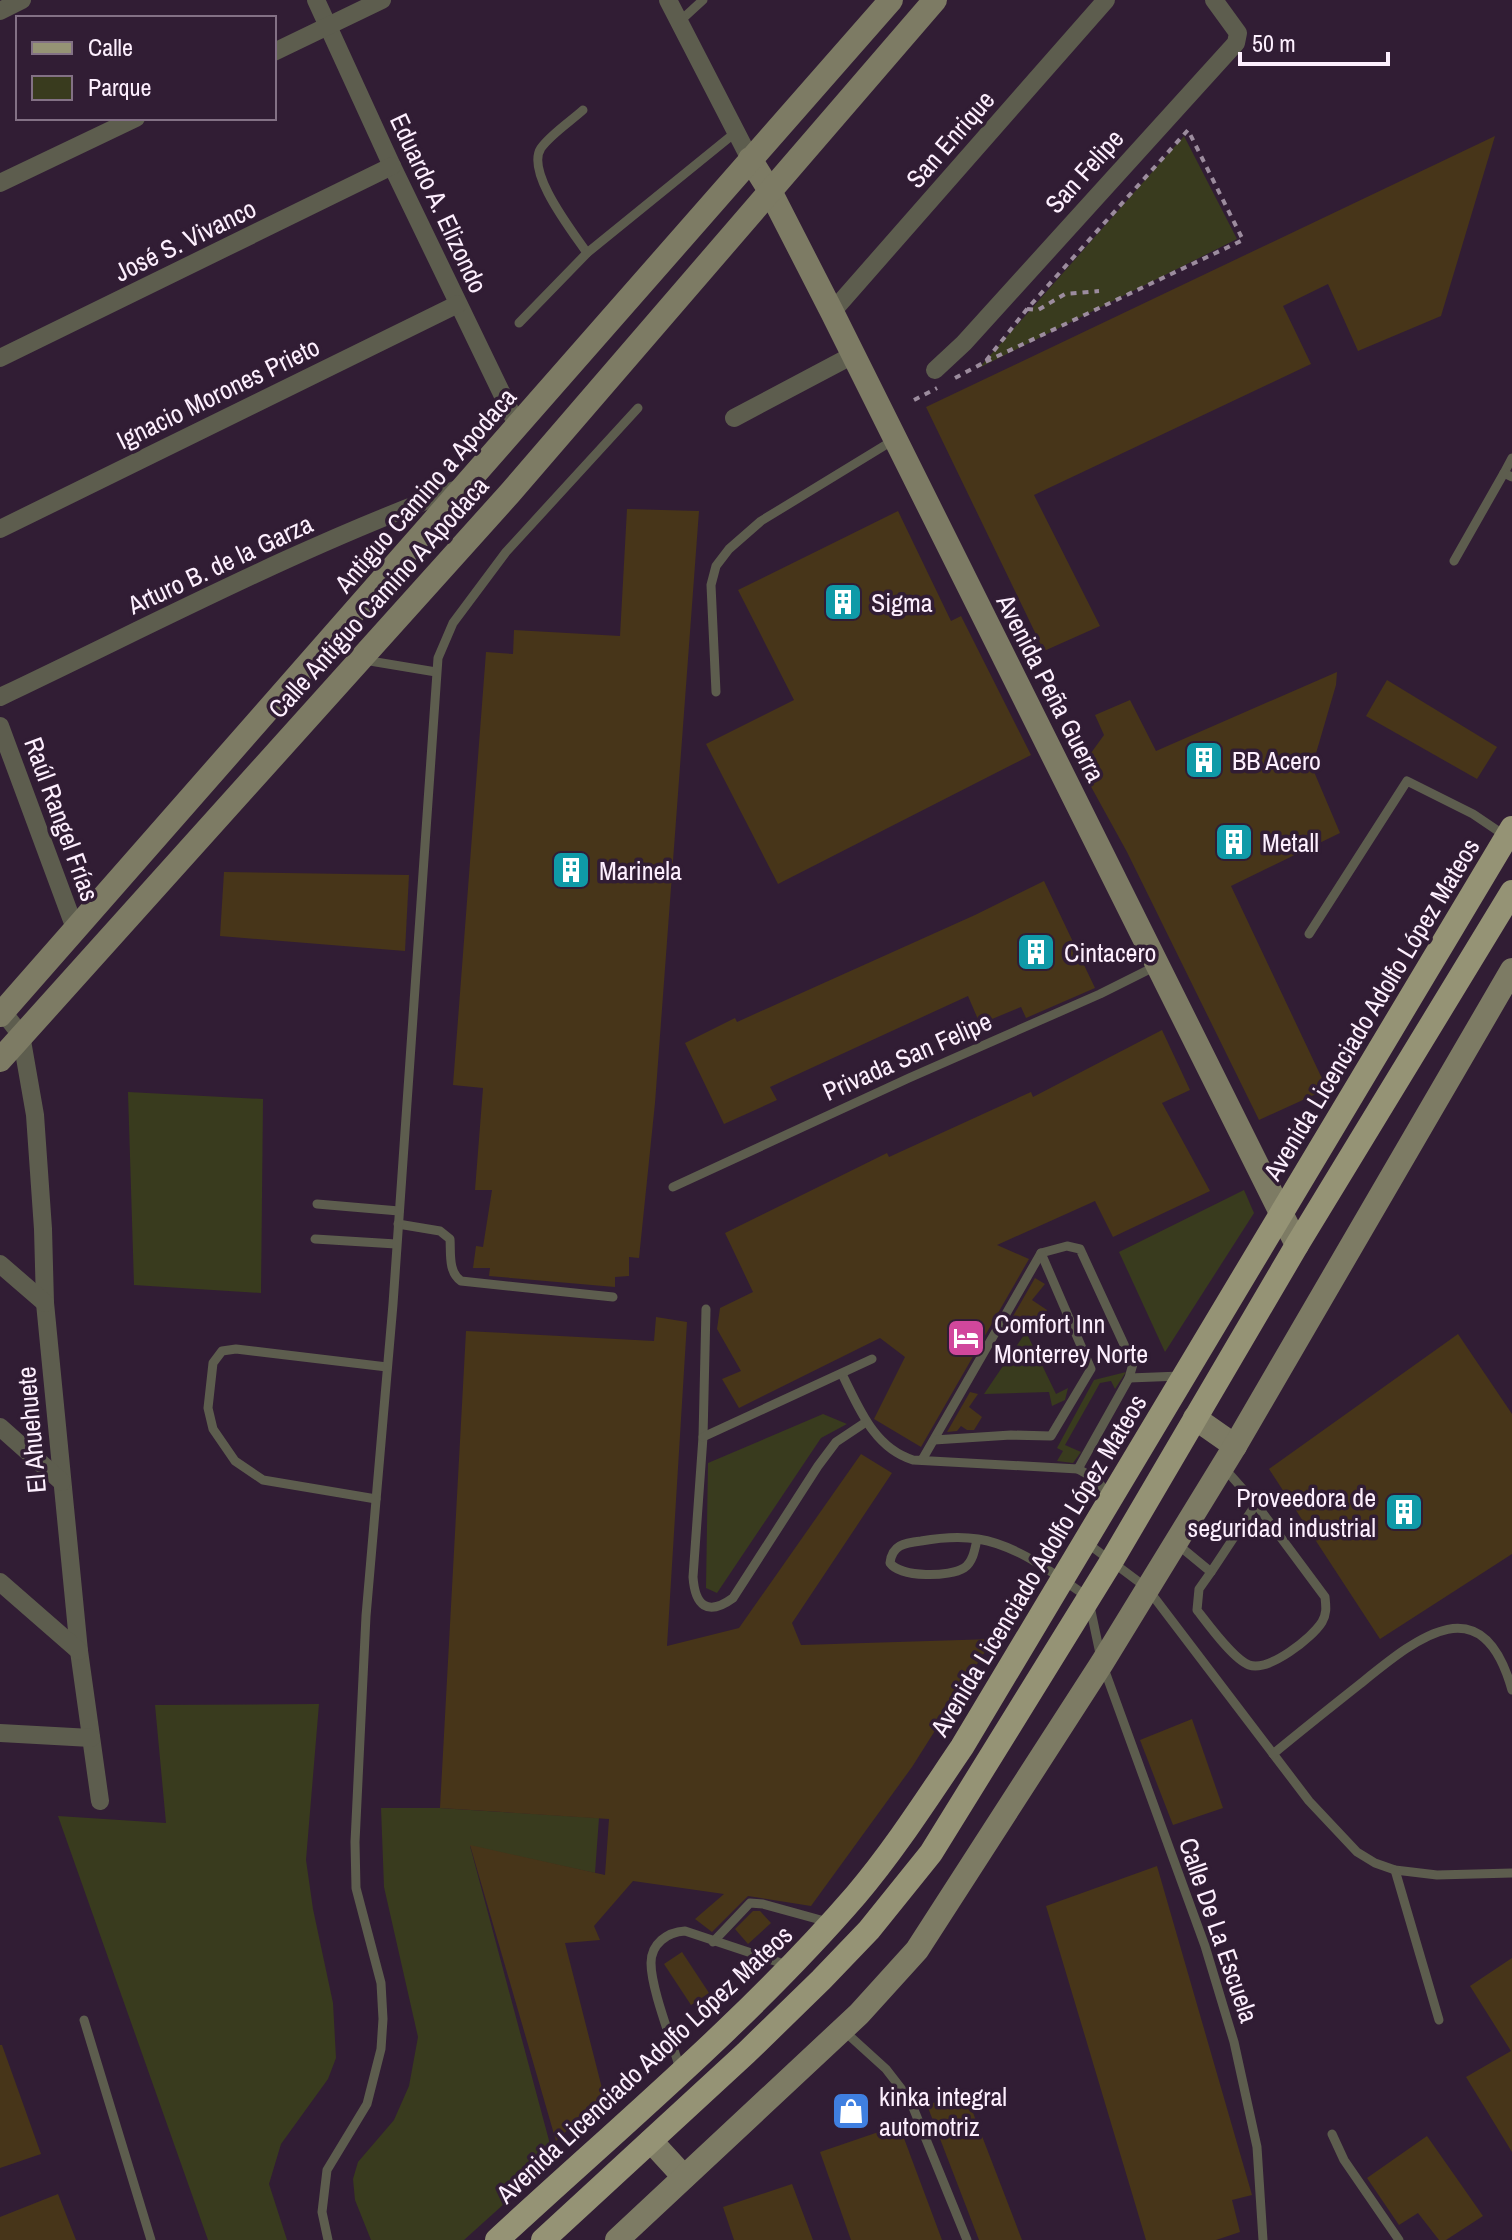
<svg xmlns="http://www.w3.org/2000/svg" width="1512" height="2240" viewBox="0 0 1512 2240" font-family="'Archivo Narrow',sans-serif">
<style>
.green{fill:#393b1e}
.building{fill:#473519}
.lines{fill:none;stroke-linecap:round;stroke-linejoin:round}
.path{stroke:#9c8c9e;stroke-width:4;stroke-dasharray:6 6;stroke-linecap:butt}
.lane{stroke:#5d5d4e;stroke-width:9}
.street{stroke:#5d5d4e;stroke-width:18}
.secondary{stroke:#7d7b64;stroke-width:24}
.primary{stroke:#959375;stroke-width:24}
.labels{text-anchor:middle;dominant-baseline:central;stroke-width:7;stroke-linejoin:round;paint-order:stroke}
.street-label{font-size:26px;fill:#fdeffe;stroke:#311d34}
.poi-label{font-size:26px;fill:#fdeffe;stroke:#311d34;text-anchor:start}
</style>
<rect width="100%" height="100%" fill="#311d34"/>
<g class="green">
<path d="M1184,136l53,103 -258,129z"/>
<path d="M128,1092l135,7 -2,194 -127,-8z"/>
<path d="M1244,1190l10,23 -89,139 -46,-100z"/>
<path d="M1026,1332l30,62 12,-6 -3,12 -13,6 -3,-14 -65,2z"/>
<path d="M1126,1372l-11,17 -4,-8 -11,2 -35,62 16,7 -8,11 -16,-2 6,-10 -6,-3 37,-68z"/>
<path d="M823,1414l24,10 -26,14 -104,155 -11,-5 2,-125z"/>
<path d="M319,1704l-13,156 7,49 20,94 3,55 -8,21 -47,65 -12,40 18,56h-79l-150,-424 108,7 -11,-118z"/>
<path d="M381,1808h59l159,10 -4,55 -125,-27 84,313 -90,81h-93l-16,-40 -2,-21 5,-17 36,-42 15,-34 9,-49 -34,-150z"/>
</g>
<g class="building">
<path d="M1495,136l-54,180 -83,35 -30,-67 -45,22 28,58 -277,131 66,131 -56,25 -118,-244z"/>
<path d="M627,509l72,2 -44,592 -16,155 -10,-1v19l-14,1v10l-126,-11 1,-8h-17l3,-22 7,1 9,-57h-17l8,-102 -30,-3 33,-433 27,2 1,-24 106,6z"/>
<path d="M898,511l53,110 10,-5 70,139 -253,129 -72,-140 88,-44 -56,-110z"/>
<path d="M1337,672l-1,13 -24,82 28,66 -109,53 96,203 -68,31 -132,-268 -38,-69 13,-9 -11,-21 13,-18 -9,-20 35,-15 26,51z"/>
<path d="M1387,680l110,67 -20,32 -111,-63z"/>
<path d="M224,872l185,3 -4,76 -185,-15z"/>
<path d="M1044,881l51,107 -69,30 -5,-11 -41,17 -12,-28 -198,91 7,13 -53,24 -39,-81 50,-25 2,4 238,-107z"/>
<path d="M1162,1030l28,60 -28,13 48,88 -97,46 -18,-36 -98,44 32,14 -108,188 -47,-28 31,-62 -25,-19 -141,70 -17,-29 19,-8 -24,-42 3,-21 33,-16 -28,-59 162,-80 2,4 142,-65 2,5z"/>
<path d="M1035,1278l10,6 -13,16 15,10 -9,16 -15,-9 -8,10 -6,-4z"/>
<path d="M656,1317l31,5 -20,324 72,-18 122,-174 31,19 -100,150 9,22 192,-6 -81,128 -101,139 -63,-10 -36,36 -17,-13 29,-25 -91,-13 -39,45 6,14 -35,3 39,153 -48,45 -86,-296 135,30 4,-56 -169,-11 26,-477 188,10z"/>
<path d="M1458,1334l54,80v140l-132,85 -111,-170z"/>
<path d="M970,1392l8,2 -9,13 13,10 -8,13h-7l-6,-4 -4,5 -10,1z"/>
<path d="M1192,1719l31,89 -50,17 -33,-85z"/>
<path d="M1157,1866l95,329 -20,5 8,32 -24,8h-70l-100,-334z"/>
<path d="M753,1911h7l11,12 -23,21 -13,-15z"/>
<path d="M682,1952l27,41 -18,12 -27,-41z"/>
<path d="M1512,1958v194l-46,-75 45,-26 -41,-65z"/>
<path d="M0,2045h2l39,109 -41,14z"/>
<path d="M965,2092l57,148h-43l-52,-135z"/>
<path d="M899,2125l43,115h-91l-31,-88z"/>
<path d="M1427,2136l56,80 -37,24h-7l-21,-27 -19,12 -32,-47z"/>
<path d="M792,2184l21,56h-79l-11,-33z"/>
<path d="M58,2194l18,46h-76v-23z"/>
</g>
<g class="lines">
<g class="path">
<path d="M1027,309l11,1 27,-16 34,-3"/>
<path d="M955,378l30,-16 42,-53 161,-179 55,110 -258,122"/>
<path d="M914,400l23,-12"/>
</g>
<g class="lane">
<path d="M679,22l24,-22"/>
<path d="M583,110c-12,11 -32,24 -42,38 -16,24 32,84 46,105"/>
<path d="M519,323l68,-70 149,-121"/>
<path d="M1512,458l-8,15 8,4"/>
<path d="M1454,561l50,-88"/>
<path d="M364,660l72,12"/>
<path d="M716,692l-5,-107 5,-19 13,-17 32,-28 131,-80"/>
<path d="M1309,934l98,-153 66,33 34,23"/>
<path d="M673,1187l236,-109 191,-84 56,-28"/>
<path d="M317,1204l82,7"/>
<path d="M398,1224l42,7 10,8c1,14 -2,33 11,42l152,16"/>
<path d="M315,1239l81,5"/>
<path d="M706,1309l-3,128 -10,140c2,28 14,40 40,21l85,-132 18,-24 30,-20"/>
<path d="M842,1374c17,34 32,74 71,86l165,9 51,-91 4,-14 -53,-115 -13,-3 -26,7 -119,207"/>
<path d="M1129,1378l52,-2"/>
<path d="M703,1437l169,-78"/>
<path d="M934,1440l77,-5 40,1 40,-67 -50,-116"/>
<path d="M1078,1469l18,10 14,18"/>
<path d="M376,1499l-113,-19 -28,-19 -22,-32 -5,-21 5,-45 9,-12 14,-2 151,18"/>
<path d="M977,1539c-2,10 -4,23 -13,29 -14,9 -63,10 -74,-5 2,-18 14,-20 31,-22 17,-3 39,-5 57,-2 40,6 77,36 110,58l14,66 103,283 29,96 23,105 6,93"/>
<path d="M1087,1543l60,45 162,213 48,51 18,11 20,7 42,5 75,-2"/>
<path d="M1177,1544l34,28 45,-68"/>
<path d="M1211,1572l-12,17 -2,21c11,14 36,49 52,55 20,7 63,-27 73,-43 5,-9 4,-15 3,-25l-69,-93 -31,-35"/>
<path d="M1273,1754c29,-24 58,-47 87,-70 57,-46 122,-101 152,6"/>
<path d="M1395,1870l44,150"/>
<path d="M713,1942l37,-39 13,1 65,18"/>
<path d="M84,2020l67,220"/>
<path d="M843,2030l43,39 24,31 57,140"/>
<path d="M680,2069c-8,-28 -29,-80 -29,-106 0,-19 16,-31 34,-32l102,34"/>
<path d="M1332,2134l12,26 55,80"/>
<path d="M328,2240l-6,-28 5,-42 40,-66 14,-55 2,-30 -2,-36 -25,-95 -1,-46 11,-226 27,-312 45,-646 15,-35 53,-71 132,-144"/>
</g>
<g class="street">
<path d="M316,0l76,166 126,261"/>
<path d="M668,0l82,159"/>
<path d="M0,11l22,-11"/>
<path d="M274,52l108,-52"/>
<path d="M0,183l136,-65"/>
<path d="M832,312l274,-312"/>
<path d="M0,358l392,-192"/>
<path d="M935,370l29,-27 272,-300 2,-10 -24,-33"/>
<path d="M734,418l119,-63"/>
<path d="M0,529l458,-225"/>
<path d="M0,697c152,-72 304,-153 463,-210"/>
<path d="M0,726l76,205"/>
<path d="M0,1008l21,27 14,80 8,114 2,74 34,348 21,150"/>
<path d="M0,1264l45,39"/>
<path d="M0,1427l62,55"/>
<path d="M0,1582l79,69"/>
<path d="M0,1733l91,5"/>
</g>
<g class="secondary">
<path d="M750,159l20,32 62,121 465,933"/>
<path d="M0,1015l891,-1015"/>
<path d="M0,1060l510,-567 425,-493"/>
<path d="M1195,1418l40,28"/>
<path d="M651,2141l33,36"/>
<path d="M617,2240l242,-226 58,-64 185,-287 133,-217 277,-476"/>
</g>
<g class="primary">
<path d="M497,2240c121,-112 251,-220 359,-345 39,-46 72,-98 106,-148l550,-919"/>
<path d="M543,2240l203,-187 75,-73 48,-50 62,-77 180,-291 186,-317 215,-353"/>
</g>
</g>
<defs>
<g id="building-square" transform="scale(2)"><rect x="-9" y="-9" width="18" height="18" rx="4" fill="#0f9aa8" stroke="#311d34"/><path d="M-4-6H4V6H1V3H-1V6H-4ZM-2.5-4.3h1.7v1.8h-1.7ZM.8-4.3h1.7v1.8H.8ZM-2.5-1h1.7V.8h-1.7ZM.8-1h1.7V.8H.8Z" fill="#fff"/></g>
<g id="hotel-square" transform="scale(2)"><rect x="-9" y="-9" width="18" height="18" rx="4" fill="#d1479c" stroke="#311d34"/><path d="M-6-4.5h1.5V1H6V5H4.5V3h-9V5H-6ZM-4 0a1.8 1.8 0 1 1 3.6 0ZM.5 0V-2.5h3Q6-2.5 6 0Z" fill="#fff"/></g>
<g id="shop-square" transform="scale(2)"><rect x="-9" y="-9" width="18" height="18" rx="4" fill="#3f7fe0" stroke="#311d34"/><path d="M-5-2.5h2.3a2.7 3.5 0 0 1 5.4 0H5L5.5 6h-11ZM-1.5-2.5h3a1.5 2.3 0 0 0-3 0Z" fill="#fff"/></g>
</defs>
<g fill-rule="evenodd">
<use href="#building-square" x="843" y="602"/>
<use href="#building-square" x="1204" y="760"/>
<use href="#building-square" x="1234" y="842"/>
<use href="#building-square" x="571" y="870"/>
<use href="#building-square" x="1036" y="952"/>
<use href="#hotel-square" x="966" y="1338"/>
<use href="#building-square" x="1404" y="1512"/>
<use href="#shop-square" x="851" y="2111"/>
</g>
<g class="labels">
<g class="street-label">
<text transform="translate(950 139) rotate(-49)">San Enrique</text>
<text transform="translate(1084 171) rotate(-48)">San Felipe</text>
<text transform="translate(439 203) rotate(65)">Eduardo A. Elizondo</text>
<text transform="translate(185 240) rotate(-26)">José S. Vivanco</text>
<text transform="translate(218 393) rotate(-26)">Ignacio Morones Prieto</text>
<text transform="translate(425 490) rotate(-49)">Antiguo Camino a Apodaca</text>
<text transform="translate(220 564) rotate(-25)">Arturo B. de la Garza</text>
<text transform="translate(378 597) rotate(-48)">Calle Antiguo Camino A Apodaca</text>
<text transform="translate(1051 688) rotate(63)">Avenida Peña Guerra</text>
<text transform="translate(62 819) rotate(70)">Raúl Rangel Frías</text>
<text transform="translate(1371 1009) rotate(-59)">Avenida Licenciado Adolfo López Mateos</text>
<text transform="translate(907 1056) rotate(-24)">Privada San Felipe</text>
<text transform="translate(31 1430) rotate(-95)">El Ahuehuete</text>
<text transform="translate(1038 1565) rotate(-59)">Avenida Licenciado Adolfo López Mateos</text>
<text transform="translate(1219 1930) rotate(71)">Calle De La Escuela</text>
<text transform="translate(644 2064) rotate(-43)">Avenida Licenciado Adolfo López Mateos</text>
</g>
<g class="poi-label">
<text x="871" y="602">Sigma</text>
<text x="1232" y="760">BB Acero</text>
<text x="1262" y="842">Metall</text>
<text x="599" y="870">Marinela</text>
<text x="1064" y="952">Cintacero</text>
<text x="994" y="1323">Comfort Inn<tspan x="994" dy="30">Monterrey Norte</tspan></text>
<text x="1376" y="1497" text-anchor="end">Proveedora de<tspan x="1376" dy="30">seguridad industrial</tspan></text>
<text x="879" y="2096">kinka integral<tspan x="879" dy="30">automotriz</tspan></text>
</g>
</g>
<rect x="16" y="16" width="260" height="104" fill="#311d34" stroke="#837185" stroke-width="2"/>
<rect x="32" y="42" width="40" height="12" fill="#959375" stroke="#837185" stroke-width="2"/>
<text x="88" y="56" font-size="24" fill="#fdeffe">Calle</text>
<rect x="32" y="76" width="40" height="24" fill="#393b1e" stroke="#837185" stroke-width="2"/>
<text x="88" y="96" font-size="24" fill="#fdeffe">Parque</text>
<path d="M1240 52v12h148v-12" fill="none" stroke="#fdeffe" stroke-width="4"/>
<text x="1252" y="52" font-size="24" fill="#fdeffe" stroke="#311d34" stroke-width="6" paint-order="stroke">50 m</text>
</svg>
